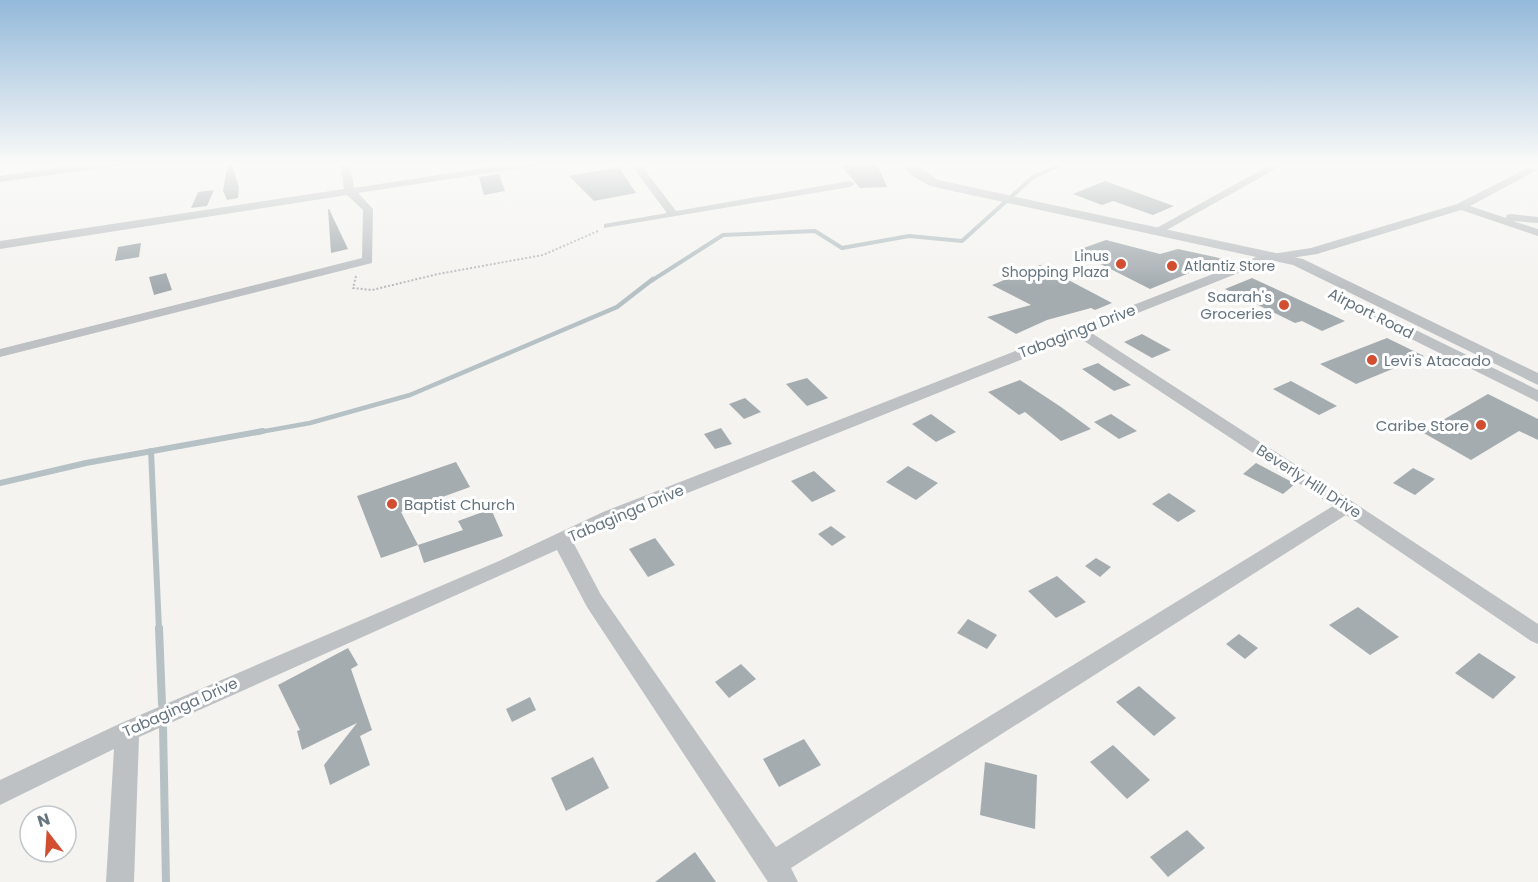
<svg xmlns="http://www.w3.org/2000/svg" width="1538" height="882" viewBox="0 0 1538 882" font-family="Poppins,sans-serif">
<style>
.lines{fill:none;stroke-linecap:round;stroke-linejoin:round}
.stream-far3{stroke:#b6c1c5;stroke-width:4}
.stream-far2{stroke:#b6c1c5;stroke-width:4.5}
.stream-far1{stroke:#b6c1c5;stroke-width:6}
.stream{stroke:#b6c1c5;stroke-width:8}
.building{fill:#a5acb0}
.path{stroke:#b9bbbd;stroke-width:2;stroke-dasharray:2 2;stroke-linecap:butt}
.minor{fill:#bdc1c4;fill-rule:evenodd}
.tertiary{fill:#bdc1c4;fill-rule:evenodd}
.poi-dot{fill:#d24e31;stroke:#fff;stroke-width:2}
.labels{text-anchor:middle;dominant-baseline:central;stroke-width:6;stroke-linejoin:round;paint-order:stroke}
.far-poi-label{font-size:14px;fill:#65747e;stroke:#fff;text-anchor:end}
.poi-label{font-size:15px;fill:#65747e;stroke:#fff;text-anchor:end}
.street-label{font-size:15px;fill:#65747e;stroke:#fff}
</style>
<rect width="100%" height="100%" fill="#f4f3f0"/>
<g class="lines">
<path class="stream-far3" d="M651,281l72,-46 92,-4 27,17 67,-12 53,5 71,-64 34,-15"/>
<path class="stream-far2" d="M254,433l56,-10 100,-28 207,-88 36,-28"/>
<g class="stream-far1">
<path d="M151,451l8,178"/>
<path d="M0,483l86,-20 177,-32"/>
</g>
<g class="stream">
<path d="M159,628l3,76"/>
<path d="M163,725l3,157"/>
</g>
</g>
<g class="building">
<path d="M228,162h3l8,25 -1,11 -11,2 -4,-9z"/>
<path d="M838,162h38l11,25 -27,1z"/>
<path d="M619,167l17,26 -42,8 -25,-25z"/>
<path d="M499,174l6,17 -21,4 -5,-18z"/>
<path d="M1105,181l69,25 -21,9 -40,-14 -11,4 -29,-11z"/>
<path d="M214,190l-7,16 -16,2 7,-16z"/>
<path d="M328,209h1l19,40 -17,4z"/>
<path d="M1106,240l54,14 18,-5 46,10 -74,30 -75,-38z"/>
<path d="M141,243l-2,14 -24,4 3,-14z"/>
<path d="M1040,265l72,38 -17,7 -4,-2 -44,12 -31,14 -29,-17 44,-12 -39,-20z"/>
<path d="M166,273l6,17 -18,5 -5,-18z"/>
<path d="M1252,278l93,43 -23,10 -20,-10 -7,2 -70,-34z"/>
<path d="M1142,334l29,16 -19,8 -28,-16z"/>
<path d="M1387,338l37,18 -68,28 -36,-20z"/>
<path d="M1098,363l33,22 -17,6 -32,-22z"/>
<path d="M807,378l21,20 -21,8 -21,-22z"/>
<path d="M1020,380l41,27 30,22 -30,12 -36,-29 -6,3 -31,-23z"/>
<path d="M1291,381l46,25 -18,9 -46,-26z"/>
<path d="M1488,394l50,25v21l-19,-9 -48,29 -49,-28z"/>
<path d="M745,398l16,14 -17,7 -15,-15z"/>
<path d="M931,414l25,18 -20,10 -24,-18z"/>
<path d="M1111,414l26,17 -18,8 -25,-17z"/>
<path d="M721,428l11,16 -17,5 -11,-15z"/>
<path d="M456,462l14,25 -69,25 17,33 -37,13 -24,-62z"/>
<path d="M1256,463l36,19 3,2 -12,10 -40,-20z"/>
<path d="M908,466l30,17 -22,17 -30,-18z"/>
<path d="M1413,468l22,11 -20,16 -22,-12z"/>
<path d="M814,471l22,20 -24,11 -21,-21z"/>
<path d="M1169,493l27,18 -18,11 -26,-18z"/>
<path d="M491,509l12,27 -79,27 -6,-18 45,-15 -5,-9z"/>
<path d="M831,526l15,11 -14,9 -14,-12z"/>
<path d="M655,538l20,27 -27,12 -19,-28z"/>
<path d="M1096,558l15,9 -11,10 -15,-11z"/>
<path d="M1057,576l29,26 -30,16 -28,-27z"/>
<path d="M1358,607l41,30 -29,18 -41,-30z"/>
<path d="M968,619l29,16 -10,14 -30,-16z"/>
<path d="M1239,634l19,14 -13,11 -19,-15z"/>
<path d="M348,648l10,17 -7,4 21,61 -12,6 10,29 -40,20 -6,-20 33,-42 -55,27 -5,-19 3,-1 -22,-45z"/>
<path d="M1479,653l37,24 -23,22 -38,-26z"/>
<path d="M741,664l15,15 -27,19 -14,-16z"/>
<path d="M1139,686l37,32 -22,18 -38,-34z"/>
<path d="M530,697l6,13 -24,12 -6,-13z"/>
<path d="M804,739l17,26 -42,22 -16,-28z"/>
<path d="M1113,745l37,35 -23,19 -37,-37z"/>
<path d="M593,757l16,31 -43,23 -15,-33z"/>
<path d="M985,762l52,13 -2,54 -55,-14z"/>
<path d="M1187,830l18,18 -37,29 -18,-20z"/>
<path d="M695,852l21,30h-61z"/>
</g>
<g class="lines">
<path class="path" d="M356,276l-3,12 19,2 66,-16 105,-19 55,-24"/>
<g class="minor">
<path d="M100,162h29l-5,3 -124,17v-6z"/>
<path d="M340,162h10l4,26 167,-26h26l-5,3 -184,28 15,16 -1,54 -372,94v-8l362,-91 1,-48 -16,-15 -347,54v-8l344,-52z"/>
<path d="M629,162h10l37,49 174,-30 5,3 -5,3 -246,41v-4l63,-11z"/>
<path d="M1275,162h13l-125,70 -4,1 -6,-3z"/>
<path d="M1528,168l9,2 -67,36 36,12 1,-3 4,-1 27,3v6l-25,-2 25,8v7l-77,-26 -144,44 -51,8 -176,70 263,170 185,122v20l-7,-3 -185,-126 -555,353 7,14h-30l-181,-275 -30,-57 -418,187 -5,145h-28l8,-133 -114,56v-25l119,-56 380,-163 104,-49 656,-256 52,-8 146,-44zM1078,337l255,169 -557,341 -175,-252 -28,-53 42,-20z"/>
</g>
<g class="tertiary">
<path d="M899,162h13l26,18 365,79 235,114v12l-245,-120 -363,-79 -17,-10z"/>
<path d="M1377,311l161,79v12l-167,-83 -2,-3 2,-3z"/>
</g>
</g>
<linearGradient id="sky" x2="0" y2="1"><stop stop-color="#94b9da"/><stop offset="0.57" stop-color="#fafaf8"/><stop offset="1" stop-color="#fafaf8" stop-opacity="0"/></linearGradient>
<rect width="1538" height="286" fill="url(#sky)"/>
<g class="poi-dot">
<circle cx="1121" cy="264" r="6"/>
<circle cx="1172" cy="266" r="6"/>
<circle cx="1284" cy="305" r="6"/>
<circle cx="1372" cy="360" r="6"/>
<circle cx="1481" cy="425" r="6"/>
<circle cx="392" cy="504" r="6"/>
</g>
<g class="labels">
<g class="far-poi-label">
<text x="1109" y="256">Linus<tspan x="1109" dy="16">Shopping Plaza</tspan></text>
<text x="1184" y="266" text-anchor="start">Atlantiz Store</text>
</g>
<g class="poi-label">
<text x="1272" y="296">Saarah's<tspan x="1272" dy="17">Groceries</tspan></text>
<text x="1384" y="360" text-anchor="start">Levi's Atacado</text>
<text x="1469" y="425">Caribe Store</text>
<text x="404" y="504" text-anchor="start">Baptist Church</text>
</g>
<g class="street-label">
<text transform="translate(1371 313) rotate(27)">Airport Road</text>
<text transform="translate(1077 331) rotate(-21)">Tabaginga Drive</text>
<text transform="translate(1309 481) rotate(33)">Beverly Hill Drive</text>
<text transform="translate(626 513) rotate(-23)">Tabaginga Drive</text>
<text transform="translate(180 707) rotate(-24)">Tabaginga Drive</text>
</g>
</g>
<g transform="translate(48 834) rotate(343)"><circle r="28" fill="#ffffff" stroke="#c1c7cb" stroke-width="1.5"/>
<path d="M0-4.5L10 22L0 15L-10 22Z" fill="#d24e31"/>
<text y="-9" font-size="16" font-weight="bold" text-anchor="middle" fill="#65747e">N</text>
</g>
</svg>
